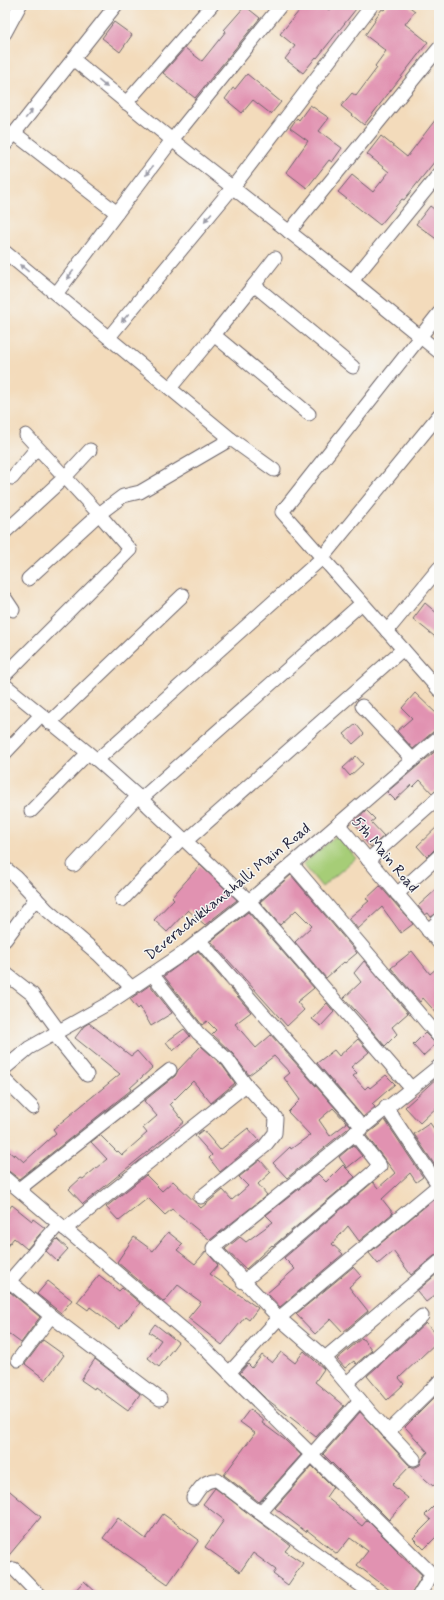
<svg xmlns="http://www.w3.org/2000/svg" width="444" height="1600" viewBox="0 0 444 1600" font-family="Mynerve,sans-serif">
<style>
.green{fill:#a6cd77;stroke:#647859}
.building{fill:#e192b1;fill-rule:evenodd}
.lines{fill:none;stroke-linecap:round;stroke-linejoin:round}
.minor-casing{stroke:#6b6368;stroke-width:15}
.minor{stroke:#fff;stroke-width:13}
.oneway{fill:#9c9ca7}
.labels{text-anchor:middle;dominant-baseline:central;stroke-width:3;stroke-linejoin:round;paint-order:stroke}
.street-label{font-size:15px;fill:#22223b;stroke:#f6f6f2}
</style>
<rect width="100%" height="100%" fill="#f6f6f2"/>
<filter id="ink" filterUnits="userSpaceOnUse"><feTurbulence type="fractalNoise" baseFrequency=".025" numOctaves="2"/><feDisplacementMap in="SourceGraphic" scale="8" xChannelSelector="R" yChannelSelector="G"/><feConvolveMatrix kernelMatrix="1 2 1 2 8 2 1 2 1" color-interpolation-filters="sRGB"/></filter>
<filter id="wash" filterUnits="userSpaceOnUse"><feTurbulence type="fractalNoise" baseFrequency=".012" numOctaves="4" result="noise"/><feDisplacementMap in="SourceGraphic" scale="16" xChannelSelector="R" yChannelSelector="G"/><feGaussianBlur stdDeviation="0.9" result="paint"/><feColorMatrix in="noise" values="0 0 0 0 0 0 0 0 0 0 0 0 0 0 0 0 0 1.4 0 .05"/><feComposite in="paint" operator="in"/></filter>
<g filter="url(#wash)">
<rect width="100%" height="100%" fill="#f3dbbb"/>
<path class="green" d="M337,835l19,23 -34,29 -19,-23z"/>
<g id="blocks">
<g class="building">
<path d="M304,5h19l6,5 3,-5h19l5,4 -39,49 -1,-1 -13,16 -18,-14 10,-13 -15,-12z"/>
<path d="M388,5h19l8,6 -10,13 23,18 -64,83 -23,-19 11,-13 4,3 21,-28 -2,-2 11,-15 -21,-16 10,-14 -1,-1 8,-11 2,1z"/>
<path d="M245,6l15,12 -65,80 -32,-25 22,-25 17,13 24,-30 -2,-1z"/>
<path d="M114,22l18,13 -12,17 -18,-14z"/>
<path d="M247,74l34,28 -10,12 -18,-14 -11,13 -17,-14 8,-11 2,1z"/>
<path d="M310,105l19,13 -10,13 23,17 -10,14 -3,-2 -22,28 -21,-16 22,-31 -18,-13 7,-10 2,2z"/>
<path d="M439,115v41l-35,44 -2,-1 -22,26 -42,-33 14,-17 21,17 16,-20 -22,-18 14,-18 26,21z"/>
<path d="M430,206l9,7v28l-23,-17z"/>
<path d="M425,603l14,12v25l-26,-21z"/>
<path d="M415,693l24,23v13l-5,2 -21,18 -16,-18 15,-13 -10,-10z"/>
<path d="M356,724l8,10 -11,10 -9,-10z"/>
<path d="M439,748v41l-7,4 -12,-13 -7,7 -2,-2 -16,15 -8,-8z"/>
<path d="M356,756l7,8 -13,12 -7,-8z"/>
<path d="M366,810l9,9 -4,3 13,14 -13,11 -8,-9 3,-2 -12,-13z"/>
<path d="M439,825v20l-12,12 -10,-11z"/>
<path d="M200,865l37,35 -32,25 -17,-15 -21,22 -13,-12 20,-21 -2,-2z"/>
<path d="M291,875l66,78 -12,10 -1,-1 -18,16 -31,-36 17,-16 -16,-16 -16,15 -20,-23z"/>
<path d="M380,886l33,38 -12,9 -19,-26 -24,22 -9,-11 20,-17 -3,-2z"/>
<path d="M439,887v25l-8,5 -3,-4 -3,2 -7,-9z"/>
<path d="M248,912l66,76 -17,14 7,8 -17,16 -76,-85z"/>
<path d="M198,951l53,61 -16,12 21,24 15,-13 80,91 -64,52 -14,-15 17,-16 1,2 19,-14 -22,-23 12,-12 -16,-22 6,-5 -16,-17 -25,19 -16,-21 -21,-20 4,-4 -9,-9 -5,4 -38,-49zM333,1108l14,15 -17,13 -11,-16z"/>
<path d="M412,951l18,23 9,-8v50l-16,-18 -3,4 -29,-34z"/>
<path d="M364,961l44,52 -16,14 5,7 -12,12 -19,-22 1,-1 -23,-25 17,-16 -7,-9z"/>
<path d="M150,985l22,28 -21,13 -11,-19 -2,2 -8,-10z"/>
<path d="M327,1003l7,9 -13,14 -9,-7z"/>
<path d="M89,1023l42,33 6,-5 15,17 -22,20 1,2 -112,89 -9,-7 -5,-2v-22l9,8 1,-2 9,8 32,-29 -3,-4 67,-55 -45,-36 9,-12z"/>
<path d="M184,1029l6,7 -17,15 -7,-9z"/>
<path d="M425,1033l11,11 -13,12 -10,-11z"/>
<path d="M358,1039l11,13 -18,15 6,6 -4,3 12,13 3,-3 2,2 16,-13 9,9 -23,20 3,3 -12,10 -46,-54 17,-13 5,6z"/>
<path d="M201,1046l21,19 13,18 -24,20 -18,-22 -23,23 14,18 -101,82 -14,-15 12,-11 2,1 24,-20 -16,-17 9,-7 17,17 1,-1 4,4 25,-22 -4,-5 14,-12 -13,-15 31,-25 3,-6z"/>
<path d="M439,1076v29l-19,18 -15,-16z"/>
<path d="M385,1120l38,57 -7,5 -6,-9 -28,26 11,14 -34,28 -11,-15 -16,18 11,10 -63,53 -13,-14 28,-24 -11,-11 89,-76 5,6 17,-15 -29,-38z"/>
<path d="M430,1123l9,13v29l-3,2 -22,-33z"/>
<path d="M248,1128l11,12 -39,32 -11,-14 3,-3 -17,-19 8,-6 17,20z"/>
<path d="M353,1145l9,11 -15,12 -8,-11z"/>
<path d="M260,1160l11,12 -13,12 9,11 -57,45 -38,-31 -7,6 -17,-17 -29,23 -13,-14 40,-32 16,16 11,-10 28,27 22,-18 9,10 16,-14 -9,-9z"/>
<path d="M343,1165l12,12 -82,69 -1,-1 -26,24 -21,-20 15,-12 6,5 27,-20 -7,-7 52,-41 8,8z"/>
<path d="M439,1195v59l-5,2 -23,19 -18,-24 -15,13 -9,-11z"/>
<path d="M12,1205l20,16 1,-2 12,9 -18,21 -13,-11 -9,11v-35z"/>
<path d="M168,1232l15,12 -6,6 18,14 11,-13 12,14 -8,9 48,34 -9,12 -4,-3 -23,28 -34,-27 13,-16 -23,-17 -14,17 -47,-40 17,-25 19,14z"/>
<path d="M57,1239l11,10 -11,12 -11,-10z"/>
<path d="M353,1267l8,9 -12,11 19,24 -25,21 -12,-13 -16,15 -19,-20z"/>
<path d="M439,1272v20l-13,10 -9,-11z"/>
<path d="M99,1275l20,16 3,-3 18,15 -21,26 -29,-22 -2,3 -11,-8z"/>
<path d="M48,1281l24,19 -11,13 -24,-19z"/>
<path d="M10,1292l30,25 -19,26 -16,-12v-34z"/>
<path d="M426,1323l13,14v3l-40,38 5,6 -17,16 -20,-24z"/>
<path d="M155,1324l23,18 -19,25 -11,-9 13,-18 -12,-8z"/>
<path d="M362,1338l10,12 -16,14 -2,-3 -9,7 -8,-9z"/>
<path d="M43,1340l21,15 -18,25 -21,-16z"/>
<path d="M304,1351l20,18 -9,13 29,24 -28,31 -52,-40 -24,-24 8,-9 4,4 10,-13 10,8 9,-11 14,11z"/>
<path d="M95,1359l45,35 -12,17 -33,-24 -1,2 -13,-9z"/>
<path d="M439,1393v87l-6,6 -23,-20 -18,19 16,13 -19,22 -66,-66 37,-42 48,52 4,3h4l4,-2 2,-6 6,-7 -23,-25z"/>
<path d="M250,1409l14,11 -2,3 23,17 16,15 -42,47 -35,-27 31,-42 -15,-11z"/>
<path d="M312,1466l21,21 -7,10 36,29 5,-6 31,31 -1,1 25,23 -11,20h-15l-39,-30 11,-14 -18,-13 -13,16 -30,-24 -1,2 -31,-24z"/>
<path d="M5,1487l36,30 -36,43z"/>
<path d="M215,1488l75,57 -5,6 18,12 -15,22 -15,-11 3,-4 -23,-17 -13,19 -35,-25 19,-27 -21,-16z"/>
<path d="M439,1501v33l-15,15 -11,-11 18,-18 -6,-5z"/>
<path d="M163,1514l36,26 -31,44 -65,-46 15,-20 28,21z"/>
<path d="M84,1581l15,14h-28z"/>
</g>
</g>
</g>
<g filter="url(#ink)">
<use href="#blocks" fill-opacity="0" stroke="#6b6368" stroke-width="1"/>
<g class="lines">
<g class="minor-casing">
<g id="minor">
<path d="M5,33l15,-28"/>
<path d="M73,59l99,81 180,141 87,71"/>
<path d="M126,103l86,-98"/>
<path d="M14,133l103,80"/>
<path d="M5,145l111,-140"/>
<path d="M289,232l150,-184"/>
<path d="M5,252l226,187 43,31"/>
<path d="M352,281l87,-107"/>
<path d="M254,285l21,-27"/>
<path d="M56,294l116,-154 109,-135"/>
<path d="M439,313l-157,199 157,178"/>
<path d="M214,335l40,-50 99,82"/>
<path d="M109,337l124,-150 139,-182"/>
<path d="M170,388l44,-53 95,79"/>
<path d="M12,478l25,-30"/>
<path d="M5,532l60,-55 25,-27"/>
<path d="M28,579l71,-65 24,-18 17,-4 91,-53"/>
<path d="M5,598l8,12"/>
<path d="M387,631l52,-63"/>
<path d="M5,675l125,-125 -31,-36 -73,-79"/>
<path d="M5,685l92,75 44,39 108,102 162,187"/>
<path d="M362,706l51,54"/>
<path d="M49,723l134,-128"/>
<path d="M5,753l36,-38"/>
<path d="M97,760l225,-202 117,-143"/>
<path d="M141,799l221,-196"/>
<path d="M31,811l57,-58"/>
<path d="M338,824l101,119"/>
<path d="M186,841l217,-192"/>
<path d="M368,860l71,-63"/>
<path d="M292,864l147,173"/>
<path d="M74,865l64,-69"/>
<path d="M5,868l11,9 31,33 51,44 34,34"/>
<path d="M397,894l42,-38"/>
<path d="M122,900l60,-62"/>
<path d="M428,931l11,-11"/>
<path d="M5,940l31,-42"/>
<path d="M199,940l163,187"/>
<path d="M5,973l27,21 27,37"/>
<path d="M152,974l46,59 30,27 18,25 30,33 -1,15 -11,14 -63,50"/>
<path d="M54,1034l33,41"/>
<path d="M5,1068l24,-20 80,-45 73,-49 67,-53 190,-164"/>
<path d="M5,1080l28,28"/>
<path d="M386,1107l53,79"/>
<path d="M5,1178l191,162 236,234 -13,21"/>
<path d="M19,1189l151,-119"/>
<path d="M65,1229l181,-144"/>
<path d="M9,1281l42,35 109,83"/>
<path d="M243,1282l137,-116 -26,-33"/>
<path d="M5,1286l54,-62"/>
<path d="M325,1358l114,-96"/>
<path d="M18,1360l33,-44"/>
<path d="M229,1373l50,-55 160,-133"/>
<path d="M347,1383l75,-67"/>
<path d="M388,1432l51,-50"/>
<path d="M414,1459l-43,-46 -46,-55 -46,-40 -66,-70 226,-182"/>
<path d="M193,1498c7,-10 11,-18 24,-18l43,33 114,82"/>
<path d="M260,1513l100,-113"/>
<path d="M14,1569l25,26"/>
</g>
</g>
<use href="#minor" class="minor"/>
</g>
<defs><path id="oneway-solid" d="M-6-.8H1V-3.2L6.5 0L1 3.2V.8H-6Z"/></defs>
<g class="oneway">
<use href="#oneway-solid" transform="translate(103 84) rotate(39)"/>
<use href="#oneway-solid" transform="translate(29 114) rotate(-51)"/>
<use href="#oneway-solid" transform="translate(149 171) rotate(127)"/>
<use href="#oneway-solid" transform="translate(208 217) rotate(130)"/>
<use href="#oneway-solid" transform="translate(24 268) rotate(-141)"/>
<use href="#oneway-solid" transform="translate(70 275) rotate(127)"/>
<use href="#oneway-solid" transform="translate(125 318) rotate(130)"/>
</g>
</g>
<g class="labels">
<g class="street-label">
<text transform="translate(385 855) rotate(50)">5th Main Road</text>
<text transform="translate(228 892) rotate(-39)">Deverachikkanahalli Main Road</text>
</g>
</g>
<rect width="444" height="1600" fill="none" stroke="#f6f6f2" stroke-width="20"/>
</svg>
